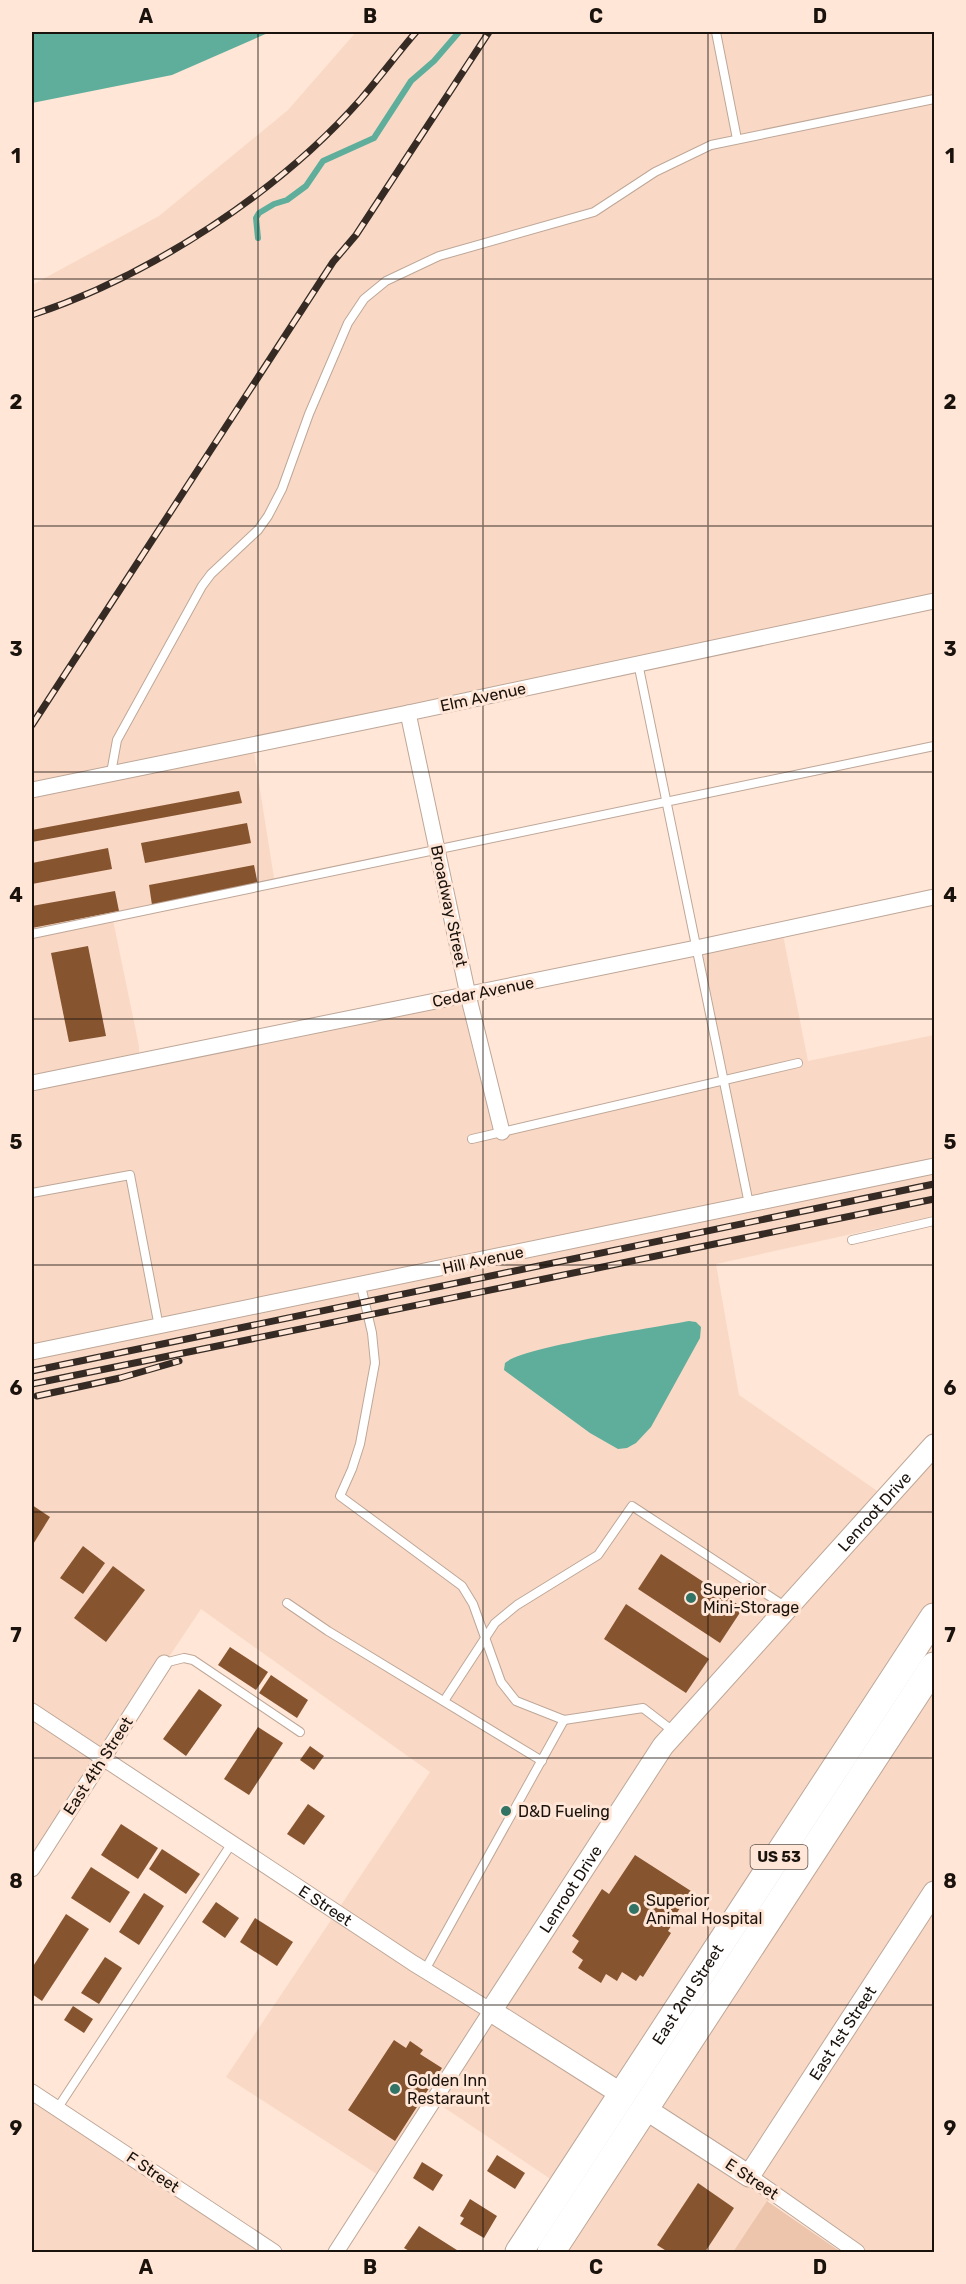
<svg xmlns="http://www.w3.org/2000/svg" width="966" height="2284" viewBox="0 0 966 2284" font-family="Rubik,sans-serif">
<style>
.built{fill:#f9d9c5}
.green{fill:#ecc5ac}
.water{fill:#5eae9b}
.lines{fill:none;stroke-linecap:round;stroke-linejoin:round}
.stream{stroke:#5eae9b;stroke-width:6}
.building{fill:#875430}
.lane-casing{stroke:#bea798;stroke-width:10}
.street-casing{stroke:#bea798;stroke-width:17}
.secondary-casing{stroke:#bea798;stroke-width:23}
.highway-casing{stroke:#bea798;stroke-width:29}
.lane{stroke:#fff;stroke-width:8}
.street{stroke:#fff;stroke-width:15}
.secondary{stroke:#fff;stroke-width:21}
.highway{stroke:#fff;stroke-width:27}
.rail-casing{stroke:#362b24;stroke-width:7}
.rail{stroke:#ffe6d7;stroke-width:4.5;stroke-dasharray:14;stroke-linecap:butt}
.grid{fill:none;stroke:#1a120c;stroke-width:1.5;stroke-opacity:0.55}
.poi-dot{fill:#317364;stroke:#ffe6d7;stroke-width:2}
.labels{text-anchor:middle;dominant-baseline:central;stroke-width:6;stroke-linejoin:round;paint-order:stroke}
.shield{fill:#ffe6d7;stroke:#5f5249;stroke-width:1.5}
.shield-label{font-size:15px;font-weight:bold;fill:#1a120c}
.street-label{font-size:16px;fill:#1a120c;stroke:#ffe6d7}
.poi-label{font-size:16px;fill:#1a120c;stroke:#ffe6d7;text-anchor:start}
.neatline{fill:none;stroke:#1a120c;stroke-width:2}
.grid-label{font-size:20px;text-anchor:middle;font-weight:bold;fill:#1a120c}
</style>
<rect width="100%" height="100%" fill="#ffe6d7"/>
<g class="built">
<path d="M356,32h578v569l-526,112 -154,39 21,132 -162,29v7l26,126v13l329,-64 34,137 222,-51 -28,-133 87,-13 25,126 126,-26v181l-218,48 23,131 147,102 48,-52v172l-382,563 -119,-80 -50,78 -157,-101 204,-305 -229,-163 -169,253v-1577l127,-69 129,-106z"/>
<path d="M934,1666v586h-70l-90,-59 -41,59h-182z"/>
<path d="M32,2099l237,153h-237z"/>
</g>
<path class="green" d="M767,2201l74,51h-108z"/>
<g class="water">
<path d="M32,32h238l-98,43 -140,28z"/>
<path d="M689,1321l7,1 5,5 -1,11 -49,89 -15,16 -9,5 -9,1 -28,-16 -86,-63 1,-7c17,-16 153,-36 184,-42z"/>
</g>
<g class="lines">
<path class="stream" d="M258,238l-2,-20 3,-5 15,-9 13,-4 19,-14 17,-25 51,-23 37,-57 23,-20 25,-29"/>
</g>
<g class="building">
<path d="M239,791l3,12 -210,39v-12z"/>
<path d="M247,823l4,20 -106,20 -4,-20z"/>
<path d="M108,848l4,21 -80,15v-21z"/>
<path d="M254,865l4,20 -106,20 -3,-20z"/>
<path d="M115,891l4,20 -87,17v-22z"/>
<path d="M88,946l18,90 -37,6 -18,-89z"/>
<path d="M32,1505l18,12 -18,29z"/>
<path d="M83,1546l22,17 -22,31 -23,-16z"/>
<path d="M661,1554l82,54 -23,35 -82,-54z"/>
<path d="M113,1566l32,24 -39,52 -32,-24z"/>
<path d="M626,1604l83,55 -23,34 -82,-54z"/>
<path d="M230,1647l38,25 -12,18 -38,-25z"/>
<path d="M271,1675l37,25 -11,18 -38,-25z"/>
<path d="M199,1689l23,16 -36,51 -23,-17z"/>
<path d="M258,1727l25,16 -34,52 -25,-16z"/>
<path d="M310,1746l14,10 -10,14 -14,-10z"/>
<path d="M308,1804l17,12 -21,29 -17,-11z"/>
<path d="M121,1824l37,24 -20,31 -37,-24z"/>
<path d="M162,1849l38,25 -14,20 -37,-25z"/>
<path d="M635,1855l56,36 -22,34 2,1 -3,5 3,2 -28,44 -3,-2 -4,6 -14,-9 -5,9 -11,-7 -5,9 -23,-15 5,-8 -11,-8 7,-11 -7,-5 30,-47 7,5z"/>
<path d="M91,1867l39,25 -20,31 -39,-25z"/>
<path d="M144,1893l20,13 -25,39 -20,-13z"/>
<path d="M216,1902l23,16 -14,20 -23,-16z"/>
<path d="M66,1914l23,15 -47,72 -10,-7v-26z"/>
<path d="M255,1918l38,24 -16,24 -37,-24z"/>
<path d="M105,1957l17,11 -23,36 -18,-11z"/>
<path d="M73,2006l20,13 -9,14 -20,-13z"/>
<path d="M394,2040l12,8 4,-7 13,9 -3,4 22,14 -47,73 -47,-31z"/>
<path d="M497,2155l28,18 -10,16 -28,-18z"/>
<path d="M422,2162l21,13 -10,16 -20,-13z"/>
<path d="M698,2183l36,25 -29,44h-37l-11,-7z"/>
<path d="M470,2199l27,17 -13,22 -24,-14 4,-6 -4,-2z"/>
<path d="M419,2226l41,26h-49l-7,-4z"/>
</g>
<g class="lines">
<g class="lane-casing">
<g id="lane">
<path d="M716,32l21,107"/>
<path d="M638,663l111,541"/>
<path d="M111,773l6,-33 85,-154 9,-12 47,-44 10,-14 14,-27 27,-75 39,-91 16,-24 22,-18 53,-25 155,-44 61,-40 56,-27 223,-46"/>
<path d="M32,934l902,-188"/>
<path d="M472,1139l326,-76"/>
<path d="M32,1193l98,-18 29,152"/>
<path d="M852,1240l82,-19"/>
<path d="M361,1286l11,47 3,30 -15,81 -8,25 -12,27 122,90 11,18 28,78 15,19 48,19 79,-12 30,23"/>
<path d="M287,1603l41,28 214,130"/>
<path d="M164,1663l20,-5 9,2 107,72"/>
<path d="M444,1701l51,-78 22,-18 81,-50 34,-49 154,101"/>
<path d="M425,1970l139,-250"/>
<path d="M57,2109l175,-266"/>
</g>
</g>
<g class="street-casing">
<g id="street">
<path d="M408,713l60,282 34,137"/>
<path d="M32,790l376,-77 526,-112"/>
<path d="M32,1083l664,-135 238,-51"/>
<path d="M32,1352l902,-186"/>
<path id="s1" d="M32,1711l381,252 78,48 -155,241"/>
<path d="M32,1869l132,-206"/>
<path d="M32,2092l242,160"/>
<path d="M749,2176l108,76"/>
</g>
</g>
<g class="secondary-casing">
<g id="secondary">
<path id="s2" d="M623,2095l-132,-84 172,-265 271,-301"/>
<path id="s3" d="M644,2108l105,68 185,-284"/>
</g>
</g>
<g class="highway-casing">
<g id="highway">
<path id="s4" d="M519,2252l415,-635"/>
<path d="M551,2252l383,-586"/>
</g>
</g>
<use href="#lane" class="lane"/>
<use href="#street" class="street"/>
<use href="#secondary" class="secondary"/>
<use href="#highway" class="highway"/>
<g class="rail-casing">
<g id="rail">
<path d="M32,315c118,-39 246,-122 329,-216 19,-22 36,-45 55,-67"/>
<path d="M32,725l301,-463 23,-27 133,-203"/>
<path d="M32,1371l902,-187"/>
<path d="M32,1384l902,-185"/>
<path d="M37,1396l83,-18 59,-17"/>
</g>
</g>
<use href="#rail" class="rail"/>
</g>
<path class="grid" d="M258,32v2220M483,32v2220M708,32v2220M32,279h902M32,526h902M32,772h902M32,1019h902M32,1265h902M32,1512h902M32,1758h902M32,2005h902"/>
<g class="poi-dot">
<circle cx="691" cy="1598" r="6"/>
<circle cx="506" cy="1811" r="6"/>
<circle cx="634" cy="1909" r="6"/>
<circle cx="395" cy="2089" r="6"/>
</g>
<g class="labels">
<rect class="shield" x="750.5" y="1845" width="57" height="24" rx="4.5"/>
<g class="shield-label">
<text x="779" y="1857">US 53</text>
</g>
<g class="street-label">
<text transform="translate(483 697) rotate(-12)">Elm Avenue</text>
<text transform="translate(449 906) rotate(78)">Broadway Street</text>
<text transform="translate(483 992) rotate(-11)">Cedar Avenue</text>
<text transform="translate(483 1260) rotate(-12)">Hill Avenue</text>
<text stroke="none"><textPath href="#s2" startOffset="788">Lenroot Drive</textPath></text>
<text transform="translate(98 1766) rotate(-57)">East 4th Street</text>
<text stroke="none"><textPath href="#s2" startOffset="302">Lenroot Drive</textPath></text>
<text stroke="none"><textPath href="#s1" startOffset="352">E Street</textPath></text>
<text stroke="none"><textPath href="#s4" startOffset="308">East 2nd Street</textPath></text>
<text stroke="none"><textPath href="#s3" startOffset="296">East 1st Street</textPath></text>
<text transform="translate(153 2172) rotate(34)">F Street</text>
<text transform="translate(752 2179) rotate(34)">E Street</text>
</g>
<g class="poi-label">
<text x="703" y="1589">Superior<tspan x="703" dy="18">Mini-Storage</tspan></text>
<text x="518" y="1811">D&amp;D Fueling</text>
<text x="646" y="1900">Superior<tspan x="646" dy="18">Animal Hospital</tspan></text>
<text x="407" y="2080">Golden Inn<tspan x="407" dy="18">Restaraunt</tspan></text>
</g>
</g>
<rect width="966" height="2284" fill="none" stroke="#ffe6d7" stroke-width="66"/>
<rect x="33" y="33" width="900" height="2218" class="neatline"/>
<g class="grid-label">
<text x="146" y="23">A</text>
<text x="370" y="23">B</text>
<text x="596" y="23">C</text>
<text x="820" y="23">D</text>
<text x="16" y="163">1</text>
<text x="950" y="163">1</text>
<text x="16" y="409">2</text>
<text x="950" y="409">2</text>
<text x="16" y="656">3</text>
<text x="950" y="656">3</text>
<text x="16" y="902">4</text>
<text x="950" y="902">4</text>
<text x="16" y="1149">5</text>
<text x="950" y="1149">5</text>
<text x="16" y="1395">6</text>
<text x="950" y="1395">6</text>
<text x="16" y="1642">7</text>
<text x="950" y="1642">7</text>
<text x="16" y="1888">8</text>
<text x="950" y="1888">8</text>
<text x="16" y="2135">9</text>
<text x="950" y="2135">9</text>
<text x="146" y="2274">A</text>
<text x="370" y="2274">B</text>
<text x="596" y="2274">C</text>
<text x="820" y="2274">D</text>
</g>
</svg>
